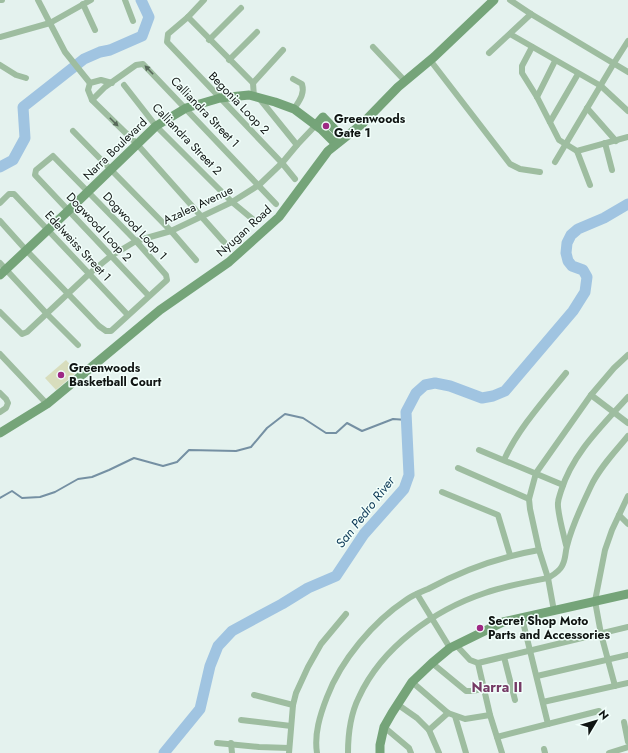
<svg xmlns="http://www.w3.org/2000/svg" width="628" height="753" viewBox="0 0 628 753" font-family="Jost,sans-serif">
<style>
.green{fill:#d8ddbd}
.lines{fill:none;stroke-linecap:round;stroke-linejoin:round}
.stream{stroke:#7590a3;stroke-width:2}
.river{stroke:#a0c4e1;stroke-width:11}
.street{stroke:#9ebda0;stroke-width:6}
.secondary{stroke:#75a479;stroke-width:9}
.oneway{fill:#57695a}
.poi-dot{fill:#9e2984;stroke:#f2fffb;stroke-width:1.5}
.labels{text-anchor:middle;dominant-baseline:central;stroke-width:3;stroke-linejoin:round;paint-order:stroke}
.street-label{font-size:12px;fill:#101513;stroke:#f2fffb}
.poi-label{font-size:12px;font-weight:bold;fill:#101513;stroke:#f2fffb;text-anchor:start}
.water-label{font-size:13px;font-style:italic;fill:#0d3956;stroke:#f2fffb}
.quarter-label{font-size:14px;font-weight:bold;fill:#753a65;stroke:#f2fffb}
</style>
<rect width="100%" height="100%" fill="#e4f2ee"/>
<path class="green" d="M66,360l11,12 -21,18 -11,-12z"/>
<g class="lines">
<path class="stream" d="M0,498l12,-7 10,7 18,-1 15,-5 23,-13 14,-2 17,-7 25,-12 29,8 14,-4 12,-12 47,1 15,-4 16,-19 18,-14 18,4 23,15h10l11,-10 15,8 31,-12 14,1"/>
<g class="river">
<path d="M0,167l13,-7 12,-22 -2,-31 61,-48 16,-7 10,-2 32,-14 7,-19 -8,-17"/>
<path d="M164,753l36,-44 10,-43 8,-20 14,-15 50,-27 26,-16 28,-12 28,-42 40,-45 5,-14 -3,-63 10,-19 9,-8 10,-2 15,3 32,12 11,-2 12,-5 68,-80 12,-19 2,-15 -4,-7 -11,-4 -4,-5 -2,-8 1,-10 4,-8 7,-6 26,-11 24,-14"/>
</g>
<g class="street">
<path d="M0,0h2"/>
<path d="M38,0l27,52 25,31"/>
<path d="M125,0l8,21"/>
<path d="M204,0l-16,17 -20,17 -1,8 115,121 13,16"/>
<path d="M510,0l21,14 97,58"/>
<path d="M83,4l12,26"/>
<path d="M188,17l65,66 1,14"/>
<path d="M510,34l91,52 27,25"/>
<path d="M0,37l50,-14 41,-23"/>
<path d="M209,40l32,-32"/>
<path d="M373,47l32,34"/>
<path d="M532,47l-10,19v7l15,24 22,43 18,11 51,-14"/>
<path d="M489,53l42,-39"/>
<path d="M229,60l28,-28"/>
<path d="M430,60l80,104 10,5 20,3"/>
<path d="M0,65l16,10 10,3"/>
<path d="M293,79l9,5c3,10 -3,17 -8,25"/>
<path d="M112,83l-11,-3 -11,3 -2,7 4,10 44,43 88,99"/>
<path d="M253,83l30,-33"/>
<path d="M124,85l32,41 76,76 24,20"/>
<path d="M537,97l18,-36"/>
<path d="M259,98l38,47"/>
<path d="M92,100l13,-13 31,-22 7,-1 133,140"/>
<path d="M587,108l29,33"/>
<path d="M550,122l28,-48"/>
<path d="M73,131l98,100 25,29"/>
<path d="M605,143l7,27"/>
<path d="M577,151l13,34"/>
<path d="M555,162l59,-99 14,-22"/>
<path d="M0,203l9,-9h5l113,120"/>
<path d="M0,221l26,29 73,76 7,5h5l56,-51 -1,-5 -30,-34 -83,-85 -17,14 -1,5 114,121"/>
<path d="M0,263l47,51 31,31"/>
<path d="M0,312l22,22 5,-2 63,-59 21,-17 25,-15 35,-10 61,-29 27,-17 23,-22 15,-18 19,-20"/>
<path d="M0,354l47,50"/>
<path d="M0,393l6,6 2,4 -2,5 -6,4"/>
<path d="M591,395l37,28"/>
<path d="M479,450l84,35"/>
<path d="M504,460c14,-31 41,-61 62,-87"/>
<path d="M458,468l71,31"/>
<path d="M442,492l56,23 12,40"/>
<path d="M619,515l9,9"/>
<path d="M566,545c-2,-9 -9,-34 -8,-42 0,-4 2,-8 3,-12 12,-38 41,-65 67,-94"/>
<path d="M417,594l33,54"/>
<path d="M554,611l-6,-33 -9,-28 -9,-41 -1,-10 7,-26 55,-78 23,-27 14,-13"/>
<path d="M522,618l26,106"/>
<path d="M456,645l14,15 8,3 150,-36"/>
<path d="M504,657l11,43"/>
<path d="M432,663l34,28h7l11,-3"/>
<path d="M478,663l12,52 12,38"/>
<path d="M537,676l91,-21"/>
<path d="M412,682l36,31 17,6 25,-4"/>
<path d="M615,686l-14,-52 -6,-33 10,-51 7,-20 16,-34"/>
<path d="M254,695l39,10"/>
<path d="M543,702l85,-19"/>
<path d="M397,704l20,14 12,12 10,23"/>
<path d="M455,716l11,37"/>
<path d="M241,720l50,6"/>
<path d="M624,722l4,20"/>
<path d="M384,727l25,21 2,5"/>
<path d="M429,730l19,-17"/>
<path d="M497,737l102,-26"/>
<path d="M217,743l42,4 30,1"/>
<path d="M231,743l1,10"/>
<path d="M544,749l1,4"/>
<path d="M289,753l4,-48 3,-12 12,-26 13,-23 25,-30"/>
<path d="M317,753c-3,-19 3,-38 10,-56 14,-37 46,-75 79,-97 7,-5 15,-8 22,-11 35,-19 71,-32 111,-39"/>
<path d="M348,753c0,-18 3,-40 11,-56 23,-50 75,-87 126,-104 20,-7 42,-11 63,-15 5,-3 11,-6 14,-12 4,-7 3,-13 5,-20 5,-21 15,-41 24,-60 9,-19 24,-34 37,-50"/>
<path d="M609,753l19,-6"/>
</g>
<g class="secondary">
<path d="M316,125l7,-8 20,21"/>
<path d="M0,275l68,-64 88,-85 30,-18 34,-10 29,-3 26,7 19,7 28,21 14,14"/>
<path d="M0,433l47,-29 113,-94 69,-48 50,-45 49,-66 34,-27 36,-37 36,-30 60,-57"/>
<path d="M380,753v-8l4,-18 8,-14 20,-31 20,-19 18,-15 53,-26 125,-28"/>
</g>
</g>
<defs><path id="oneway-solid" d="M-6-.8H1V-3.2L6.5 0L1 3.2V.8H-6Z"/></defs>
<g class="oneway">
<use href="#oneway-solid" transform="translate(149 70) rotate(-134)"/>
<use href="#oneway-solid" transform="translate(114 122) rotate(45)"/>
</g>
<g class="poi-dot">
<circle cx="326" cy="126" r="4"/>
<circle cx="61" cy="375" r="4"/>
<circle cx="480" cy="628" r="4"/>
</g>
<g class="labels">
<g class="street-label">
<text transform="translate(239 103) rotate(46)">Begonia Loop 2</text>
<text transform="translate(205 112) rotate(46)">Calliandra Street 1</text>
<text transform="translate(187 139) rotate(46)">Calliandra Street 2</text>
<text transform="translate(115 149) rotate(-44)">Narra Boulevard</text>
<text transform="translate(198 205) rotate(-25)">Azalea Avenue</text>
<text transform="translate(135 226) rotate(47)">Dogwood Loop 1</text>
<text transform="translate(99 227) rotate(47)">Dogwood Loop 2</text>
<text transform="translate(244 231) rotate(-42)">Nyugan Road</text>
<text transform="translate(78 246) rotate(47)">Edelweiss Street 1</text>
</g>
<g class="poi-label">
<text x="334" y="119">Greenwoods<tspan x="334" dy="14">Gate 1</tspan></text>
<text x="69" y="368">Greenwoods<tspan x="69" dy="14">Basketball Court</tspan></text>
<text x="488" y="621">Secret Shop Moto<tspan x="488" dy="14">Parts and Accessories</tspan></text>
</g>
<g class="water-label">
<text transform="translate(365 512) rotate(-52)">San Pedro River</text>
</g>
<g class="quarter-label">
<text x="497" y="687">Narra II</text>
</g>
</g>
<g transform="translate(596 721) rotate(52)" stroke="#f2fffb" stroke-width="3" paint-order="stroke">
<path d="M0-3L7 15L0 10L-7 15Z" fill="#101513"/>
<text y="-6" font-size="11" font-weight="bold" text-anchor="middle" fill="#101513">N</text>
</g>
</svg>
